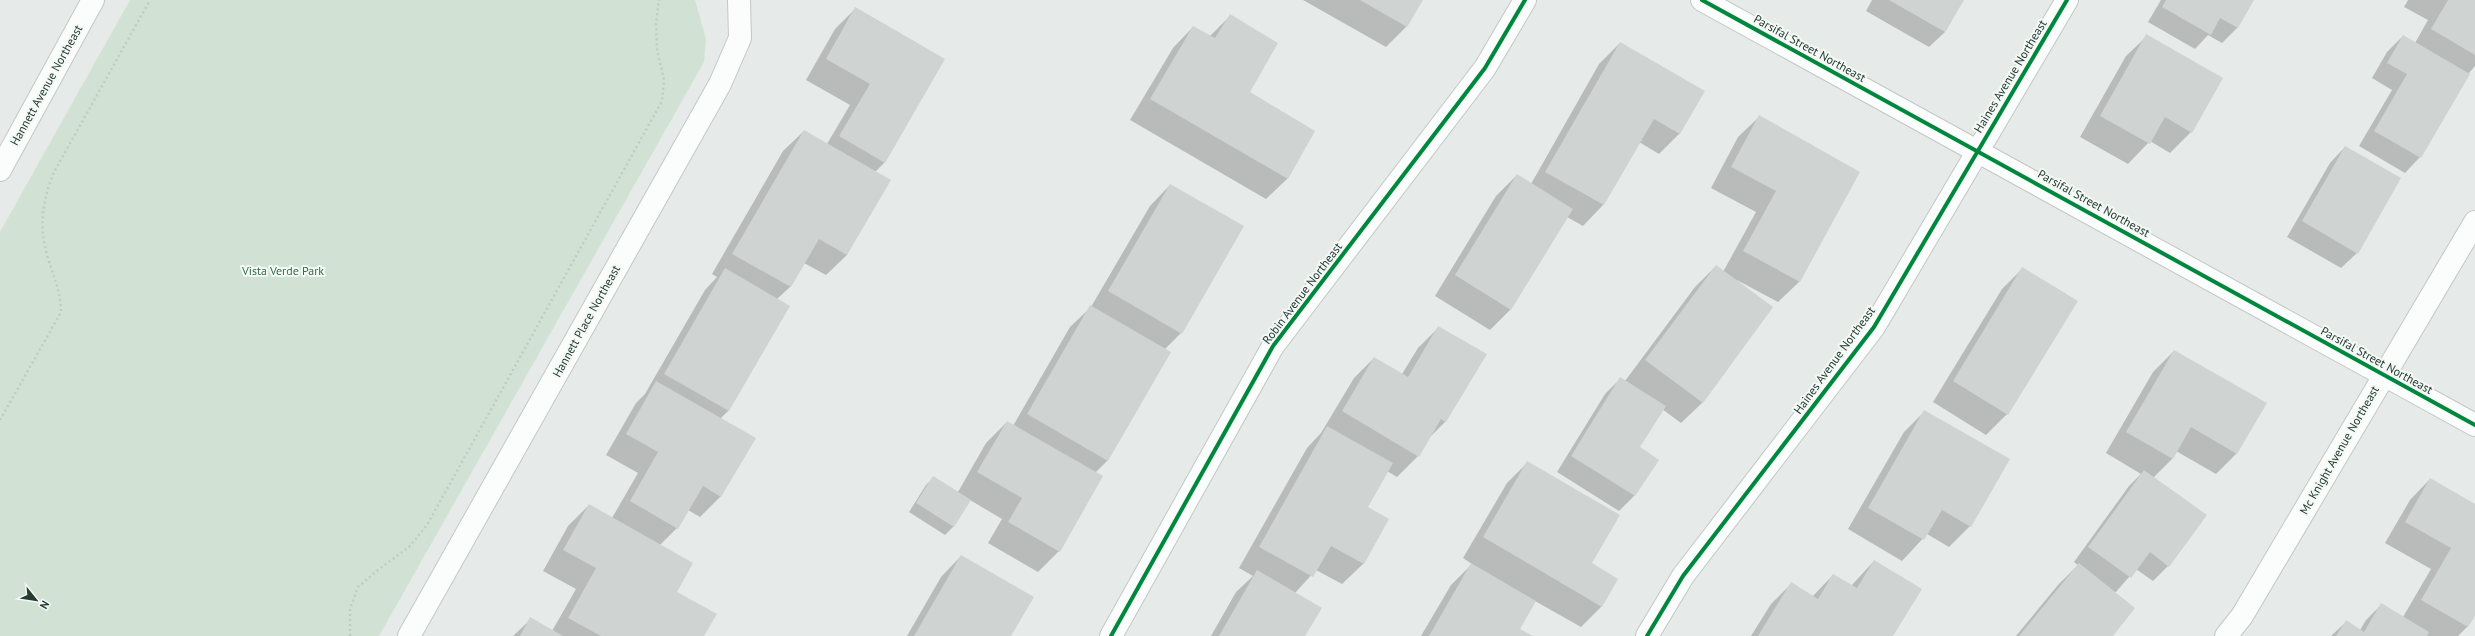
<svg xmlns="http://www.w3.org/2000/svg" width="2475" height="636" viewBox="0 0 2475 636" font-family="'PT Sans',sans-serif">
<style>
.green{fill:#d1e2d4}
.shadow{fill:#0003}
.building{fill:#cfd3d1}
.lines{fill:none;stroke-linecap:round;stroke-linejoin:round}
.minor-casing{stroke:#c3c7c5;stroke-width:24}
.path{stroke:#c2cac6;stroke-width:2.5;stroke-dasharray:2 3;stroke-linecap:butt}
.minor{stroke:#fbfcfc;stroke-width:22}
.cycleway-casing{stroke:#f4f9f6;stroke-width:6}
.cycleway{stroke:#00873e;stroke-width:4}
.labels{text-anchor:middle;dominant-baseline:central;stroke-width:4;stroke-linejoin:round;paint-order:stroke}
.street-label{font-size:12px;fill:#253c33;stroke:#f4f9f6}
.park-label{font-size:12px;fill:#346e45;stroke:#f4f9f6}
</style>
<rect width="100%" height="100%" fill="#e6eae8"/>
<path class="green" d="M130,0h565l11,39 -2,23 -325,574h-379v-404z"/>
<g class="shadow">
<path d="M1303,0h119l-16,27 -20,20z"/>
<path d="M1872,0h91l-18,32 -16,15 -63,-36z"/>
<path d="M2161,0h92l-16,28 -15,15 -14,-8 -13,14 -47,-27z"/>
<path d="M2408,0h67v66l-7,8 -48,83 -15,16 -46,-27 33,-56 -20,-12 15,-26 16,-16 12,7 13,-23 -24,-13z"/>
<path d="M856,8l88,51 -59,103 -10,10 -28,83 -21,20 -22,-12 -14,24 -13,12 -48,111 -9,9 1,77 -21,21 -12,-7 -11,18 -17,17 15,47 28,44h-190l18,-17 21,12 24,-42 -33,-18 25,-45 21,-21 23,13 26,-45 -32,-18 30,-52 9,-9 60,-104 12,-13 -5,-3 71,-123 21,-20 23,13 23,-39 -44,-25 29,-51z"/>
<path d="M1230,16l18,77 66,38 -27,48 -21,20 -136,-79 43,-72 20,-21 17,9z"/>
<path d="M2147,36l44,96 -21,21 -20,-12 -22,23 -48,-27 46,-81z"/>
<path d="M1620,43l60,90 -21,21 -20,-12 -36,63 -20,21 -16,-9 -57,93 -20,20 -55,-34 61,-100 21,-21 14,9 68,-120z"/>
<path d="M1759,117l100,55 -60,110 -21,20 -43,-23 37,29 -70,95 -21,20 -19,-14 -24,39 -3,47 -16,16 -62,-39 48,-78 16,-16 4,3 70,-94 21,-21 7,6 33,-60 -45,-24 27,-51z"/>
<path d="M2345,147l12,106 -16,15 -54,-31 43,-74z"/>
<path d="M1170,185l72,42 -61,106 -16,16 -57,111 -13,13 -36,78 -21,21 -50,-29 14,-24 -32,-19 -17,27 -8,8 -36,-23 17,-27 8,-8 24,15 28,-49 21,-21 6,4 57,-99 21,-20 59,-101z"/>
<path d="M2023,268l-16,146 -21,21 -53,-33 69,-113z"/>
<path d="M1439,327l46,27 -40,68 -17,17 -10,17 -21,21 -10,-6 -21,36 22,12 -25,45 -21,20 -26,-14 -21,23 9,43h-93l25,-44 17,-16 -14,-8 68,-120 14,-15 33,-55 20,-20 28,16 16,-26z"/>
<path d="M2174,351l63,102 -21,21 -40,-23 -4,8 -19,19 15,88 -15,15 -17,-12 -21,24 -4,43h-95l42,-51 20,-20 -4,-3 55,-76 12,-12 -35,-21 47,-81z"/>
<path d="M1925,411l45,115 -21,21 -22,-13 -25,27 -54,-32 56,-97z"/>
<path d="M1528,462l63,102 26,16 -16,27 -20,20 -46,-26 -16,28 12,7h-110l30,-51 21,-21 -9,-6 44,-75z"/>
<path d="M2430,479l45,26v109l-7,12 -10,10h-127l15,-14 14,8 6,-10 16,-16 21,13 28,-48 -46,-26 25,-43z"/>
<path d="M961,556l49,80h-103l34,-59z"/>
<path d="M1874,561l18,75h-141l20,-32 20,-20 21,13 21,-22 18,11z"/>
</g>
<g class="building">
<path d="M1360,0h63l-16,27z"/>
<path d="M1889,0h75l-19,32z"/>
<path d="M2166,0h88l-16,28 -18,-10 -9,17 -49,-28z"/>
<path d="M2448,0h27v55l-44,-26z"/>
<path d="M855,7l90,52 -60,104 -46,-27 31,-52 -44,-25z"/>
<path d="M1230,14l48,29 -28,49 65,39 -27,48 -138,-80 43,-73 22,12z"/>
<path d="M2146,34l77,44 -31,55 -27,-16 -15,27 -50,-28z"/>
<path d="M2403,35l67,39 -49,84 -47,-27 33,-57 -20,-11z"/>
<path d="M1620,42l85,49 -25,43 -26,-15 -50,86 -59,-33z"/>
<path d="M1759,115l101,57 -60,110 -57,-31 33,-60 -45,-24z"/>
<path d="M804,130l87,50 -44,75 -28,-16 -28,48 -59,-33z"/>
<path d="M2345,146l56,32 -43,76 -56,-33z"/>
<path d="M1517,174l56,35 -62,101 -56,-35z"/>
<path d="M1170,184l74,42 -62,108 -74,-43z"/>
<path d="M1716,265l57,42 -70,96 -58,-43z"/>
<path d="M2022,267l56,34 -70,114 -55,-34z"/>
<path d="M725,268l65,38 -61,105 -65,-37z"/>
<path d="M1090,305l81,47 -63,109 -81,-47z"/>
<path d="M1438,326l49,28 -41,68 -5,-3 -22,38 -77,-46 32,-54 34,20z"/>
<path d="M2174,350l93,53 -30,51 -46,-27 -18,32 -47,-27z"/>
<path d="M1620,377l46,29 -26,41 19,13 -24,36 -64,-40z"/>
<path d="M656,381l100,57 -35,59 -18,-11 -25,43 -48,-28 28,-49 -32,-18z"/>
<path d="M1924,410l86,49 -39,68 -29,-17 -18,30 -56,-32z"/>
<path d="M1007,421l96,55 -43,76 -52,-30 14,-24 -45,-26z"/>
<path d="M1327,426l66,37 -25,44 21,12 -25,45 -33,-18 -18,31 -54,-30z"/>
<path d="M1527,461l93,54 -28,48 26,16 -16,28 -119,-70z"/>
<path d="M2144,470l63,45 -38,52 -19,-15 -19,26 -43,-31z"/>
<path d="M933,476l38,24 -17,27 -38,-24z"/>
<path d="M2430,478l45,26v112l-7,11 -47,-27 30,-52 -46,-26z"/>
<path d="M589,504l104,59 -16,29 40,22 -13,22h-103l-33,-18 28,-50 -33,-18z"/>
<path d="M961,555l73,42 -23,39h-97z"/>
<path d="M1874,560l48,29 -29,47h-135l33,-54 27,17 15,-25 24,14z"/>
<path d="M1471,563l65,38 -16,28 13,7h-104z"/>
<path d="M2079,563l56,45 -22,28h-94z"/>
<path d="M1257,570l65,38 -17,28h-86z"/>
<path d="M2381,603l48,29 -2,4h-91l10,-16 18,12z"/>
<path d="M530,617l33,19h-43z"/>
</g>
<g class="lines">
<g class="minor-casing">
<g id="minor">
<path d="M1702,0l773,425"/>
<path d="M0,170l93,-170"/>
<path d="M409,636l311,-552 20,-46 -1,-38"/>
<path d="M1111,636l162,-290 212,-278 40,-68"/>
<path d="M1647,636l36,-60 191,-249 193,-327"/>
<path d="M2226,636l16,-20 233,-394"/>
</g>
</g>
<g class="path">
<path d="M0,420l61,-108c0,-20 -8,-37 -14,-57 -8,-30 -5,-51 6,-81l97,-174"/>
<path d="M350,636v-27l8,-22 21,-18 30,-22 18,-22 235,-424 2,-21 -7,-31 -1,-25 3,-24"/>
</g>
<use href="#minor" class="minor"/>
<g class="cycleway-casing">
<g id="cycleway">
<path d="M1702,0l773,425"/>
<path d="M1111,636l162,-290 212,-278 40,-68"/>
<path d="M1647,636l36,-60 191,-249 193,-327"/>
</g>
</g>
<use href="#cycleway" class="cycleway"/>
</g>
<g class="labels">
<g class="street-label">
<text transform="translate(1810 48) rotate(29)">Parsifal Street Northeast</text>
<text transform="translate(2010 76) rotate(-59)">Haines Avenue Northeast</text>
<text transform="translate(46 85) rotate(-61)">Hannett Avenue Northeast</text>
<text transform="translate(2094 203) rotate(29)">Parsifal Street Northeast</text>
<text transform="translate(1302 293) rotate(-53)">Robin Avenue Northeast</text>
<text transform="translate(586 321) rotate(-61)">Hannett Place Northeast</text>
<text transform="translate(1834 360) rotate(-54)">Haines Avenue Northeast</text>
<text transform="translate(2377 360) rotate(29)">Parsifal Street Northeast</text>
<text transform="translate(2339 450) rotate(-60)">Mc Knight Avenue Northeast</text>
</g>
<g class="park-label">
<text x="283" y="270">Vista Verde Park</text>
</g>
</g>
<g transform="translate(36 600) rotate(120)" stroke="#f4f9f6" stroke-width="3" paint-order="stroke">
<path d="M0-3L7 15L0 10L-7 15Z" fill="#253c33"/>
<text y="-6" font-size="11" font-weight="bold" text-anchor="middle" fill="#253c33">N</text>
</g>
</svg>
